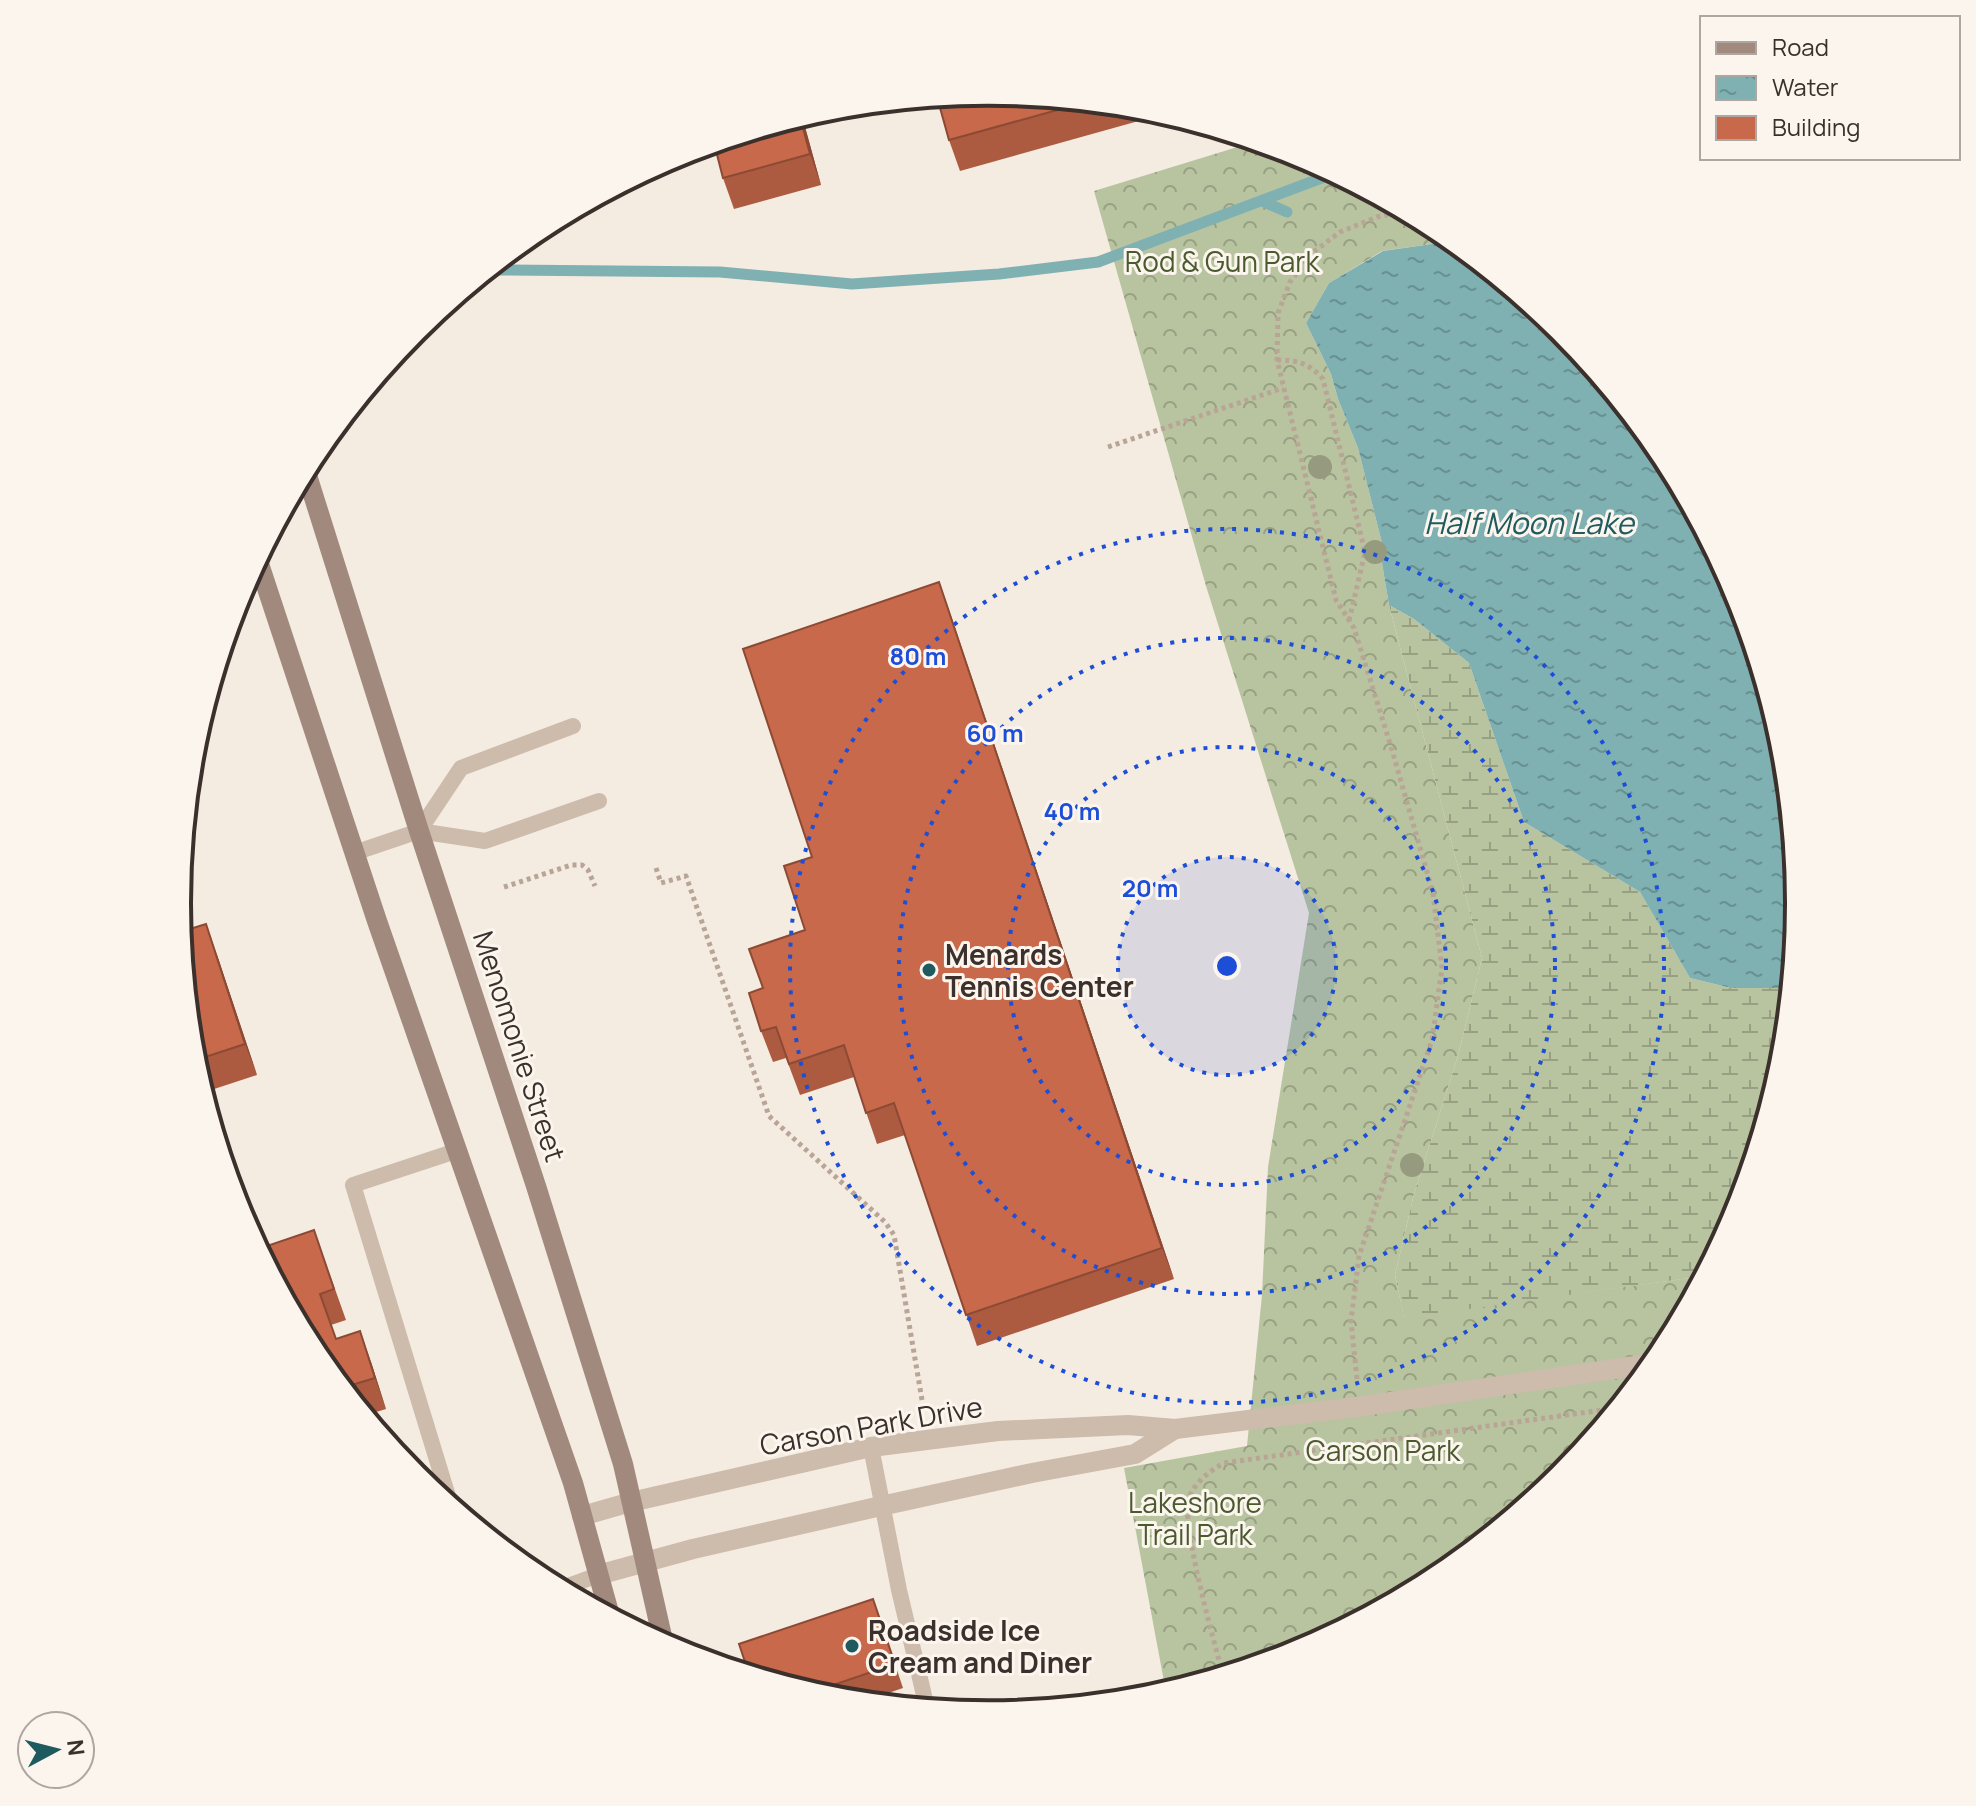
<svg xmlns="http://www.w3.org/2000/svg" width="1976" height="1806" viewBox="0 0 1976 1806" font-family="Manrope,sans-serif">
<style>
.forest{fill:url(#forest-crowns)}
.wetland{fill:url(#wetland-marsh)}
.water{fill:url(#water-ripples)}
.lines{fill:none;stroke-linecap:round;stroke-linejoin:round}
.stream{stroke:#7fb0b2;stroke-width:11}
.path{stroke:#b9a596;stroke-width:5;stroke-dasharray:4 4;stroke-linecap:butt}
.service{stroke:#cdbbac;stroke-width:16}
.tertiary{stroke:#cdbbac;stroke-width:20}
.secondary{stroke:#a18a7d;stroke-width:20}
.tree{fill:#969b7f}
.wall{fill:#ac5a40}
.shaded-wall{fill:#8c4a34}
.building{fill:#c8694b;stroke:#8c4a34;stroke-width:2}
.ring{fill:none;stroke:#1d4ed8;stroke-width:4;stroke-dasharray:4 8}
.poi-dot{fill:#1f5a5e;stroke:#fbf5ee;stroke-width:3}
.labels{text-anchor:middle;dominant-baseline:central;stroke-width:6;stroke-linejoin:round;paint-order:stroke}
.park-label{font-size:28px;fill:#4a5a2e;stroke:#fbf5ee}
.poi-label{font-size:28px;font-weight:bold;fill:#3b302b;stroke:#fbf5ee;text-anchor:start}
.street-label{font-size:28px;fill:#3b302b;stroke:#fbf5ee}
.water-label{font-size:30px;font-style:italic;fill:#1f5a5e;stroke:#fbf5ee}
.rim{fill:none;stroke:#3b302b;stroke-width:4}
.centre{fill:#1d4ed8;stroke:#fbf5ee;stroke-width:4}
.ring-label{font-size:24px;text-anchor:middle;font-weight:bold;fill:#1d4ed8;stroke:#fbf5ee;stroke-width:6;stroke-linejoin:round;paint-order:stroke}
</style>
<defs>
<pattern id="forest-crowns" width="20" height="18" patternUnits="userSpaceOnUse" patternTransform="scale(2)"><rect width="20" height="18" fill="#b8c4a0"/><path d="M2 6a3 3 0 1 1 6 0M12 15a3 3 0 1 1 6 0" fill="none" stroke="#97a083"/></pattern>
<pattern id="wetland-marsh" width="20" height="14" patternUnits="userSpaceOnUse" patternTransform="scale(2)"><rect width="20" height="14" fill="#b8c4a0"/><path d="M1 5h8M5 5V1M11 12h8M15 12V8" fill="none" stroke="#97a083"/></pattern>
<pattern id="water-ripples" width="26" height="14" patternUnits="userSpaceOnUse" patternTransform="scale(2)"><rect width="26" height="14" fill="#7fb0b2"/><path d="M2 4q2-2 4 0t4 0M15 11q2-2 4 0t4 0" fill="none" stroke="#699091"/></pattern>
</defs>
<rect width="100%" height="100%" fill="#f4ebe1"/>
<path class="forest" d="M1257,141l42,13 140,75 14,12 -71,10 -53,32 -23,40 25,51 7,25 20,49 25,99 -1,16 7,42 93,353 -24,98 -44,138 -19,81 9,42 300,-41 -42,78 -101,123 -123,101 -140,74 -132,40 -42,-224 123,-22 15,-151 6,-128 41,-254 -103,-327 -112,-395z"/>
<path class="wetland" d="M1389,605l25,14 55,44 55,159 116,70 50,86 41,10h60l-8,74 -46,152 -33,62 -300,42 -9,-43 19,-81 44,-138 24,-98z"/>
<path class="water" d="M1453,241l109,89 101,123 74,140 47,152 15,158 -8,85h-60l-41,-10 -50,-86 -116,-70 -55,-159 -55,-44 -25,-14 -7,-42 1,-16 -25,-99 -20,-49 -7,-25 -25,-51 23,-40 54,-32z"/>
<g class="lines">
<g class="stream">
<path d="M1262,201l25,11"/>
<path d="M499,270l221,2 132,12 147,-10 99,-12 237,-89"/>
</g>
<g class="path">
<path d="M1277,360c20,0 32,3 46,19l42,173 -16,69"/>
<path d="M1108,447l175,-59"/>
<path d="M656,868l5,15 25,-7 83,240 116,106 9,13 28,165"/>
<path d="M504,887l67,-22h11l6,5 7,16"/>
<path d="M1357,1379l-6,-58 8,-65 73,-216 10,-72 -9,-75 -41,-143 -38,-122 -18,-28 -59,-240 1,-47 12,-31 22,-29 28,-21 37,-15 28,-6"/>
<path d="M1223,1675c-8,-30 -43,-153 -34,-178 7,-16 21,-26 35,-34l393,-55"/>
</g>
<g class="service">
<path d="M573,726l-112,42 -42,63 66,10 114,-40"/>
<path d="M354,853l65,-22"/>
<path d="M871,1447l28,143 28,118"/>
<path d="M451,1506l-98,-321 103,-34"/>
<path d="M560,1589l38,-14"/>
</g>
<g class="tertiary">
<path d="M582,1516l49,-14 240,-55 127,-16 130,-6 47,4 188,-23 292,-43"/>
<path d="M598,1575l95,-26 188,-43 151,-33 103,-19 40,-25"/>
</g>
<g class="secondary">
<path d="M305,469l114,362 117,355 87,278 41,181"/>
<path d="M257,558l120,363 196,562 37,133"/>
</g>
</g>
<g class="tree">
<circle cx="1320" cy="467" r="12"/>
<circle cx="1375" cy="552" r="12"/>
<circle cx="1412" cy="1165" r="12"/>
</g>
<g class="wall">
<path d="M988,92l159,16 12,3 1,4 -200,56 -11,-31z"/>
<path d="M802,116l19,69 -87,24 -11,-31z"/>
<path d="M939,582l235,697 -197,67 -72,-211 -28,9 -23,-67 -54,18 -14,-37 -13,4 -12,-31 2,-43 42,-58 7,-73z"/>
<path d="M217,955l40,120 -55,18 -10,-32z"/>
<path d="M258,1249l67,12 21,59 -15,5 5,14 35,23 15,47 -20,6z"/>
<path d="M873,1599l30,89 -41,14 -33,-4 -80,-24z"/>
</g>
<g class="shaded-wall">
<path d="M802,116l19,69 -11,-31 -10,-37z"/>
<path d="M939,582l11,31 224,666 -12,-31z"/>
<path d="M206,924l11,31 40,120 -12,-31z"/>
<path d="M360,1331l11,31 15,47 -11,-31z"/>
</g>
<g class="building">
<path d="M988,92l98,10 -137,38 -12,-43z"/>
<path d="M800,117l10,37 -87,24 -9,-35z"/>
<path d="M939,582l223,666 -196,67 -72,-212 -28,10 -22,-68 -55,19 -13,-37 -15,4 -12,-38 14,-5 -14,-39 56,-19 -21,-64 28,-9 -69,-208z"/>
<path d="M206,924l39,120 -52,17 -13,-129z"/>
<path d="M314,1230l20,59 -14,5 16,45 24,-8 15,47 -20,6 10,32 -52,-63 -55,-104z"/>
<path d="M873,1599l22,65 -85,29 -61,-19 -10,-30z"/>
</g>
<circle cx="1227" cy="966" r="109" fill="#1d4ed8" fill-opacity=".12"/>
<g class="ring">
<circle cx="1227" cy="966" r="109"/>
<circle cx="1227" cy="966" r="219"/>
<circle cx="1227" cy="966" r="328"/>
<circle cx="1227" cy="966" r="437"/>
</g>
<g class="poi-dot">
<circle cx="929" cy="970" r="8"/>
<circle cx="852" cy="1646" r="8"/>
</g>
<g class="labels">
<g class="park-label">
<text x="1222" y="261">Rod &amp; Gun Park</text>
<text x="1383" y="1450">Carson Park</text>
<text x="1195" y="1502">Lakeshore<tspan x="1195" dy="32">Trail Park</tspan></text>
</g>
<g class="poi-label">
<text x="945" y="954">Menards<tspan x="945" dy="32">Tennis Center</tspan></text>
<text x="868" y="1630">Roadside Ice<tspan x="868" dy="32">Cream and Diner</tspan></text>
</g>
<g class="street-label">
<text transform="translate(520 1046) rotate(72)">Menomonie Street</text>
<text transform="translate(871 1425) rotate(-10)">Carson Park Drive</text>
</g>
<g class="water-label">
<text x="1529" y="522">Half Moon Lake</text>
</g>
</g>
<path d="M0 0H1976V1806H0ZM191 903a797 797 0 1 1 1594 0a797 797 0 1 1-1594 0Z" fill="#fbf5ee" fill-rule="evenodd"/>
<path class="rim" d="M191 903a797 797 0 1 1 1594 0a797 797 0 1 1-1594 0Z"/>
<circle cx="1227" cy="966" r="12" class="centre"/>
<g class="ring-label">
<text x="918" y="665">80 m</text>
<text x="995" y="742">60 m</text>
<text x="1072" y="820">40 m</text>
<text x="1150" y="897">20 m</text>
</g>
<rect x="1700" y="16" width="260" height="144" fill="#fbf5ee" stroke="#aea6a0" stroke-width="2"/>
<rect x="1716" y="42" width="40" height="12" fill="#a18a7d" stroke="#aea6a0" stroke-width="2"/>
<text x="1772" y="56" font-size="24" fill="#3b302b">Road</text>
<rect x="1716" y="76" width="40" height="24" fill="url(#water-ripples)" stroke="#aea6a0" stroke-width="2"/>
<text x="1772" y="96" font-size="24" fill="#3b302b">Water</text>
<rect x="1716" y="116" width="40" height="24" fill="#c8694b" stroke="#aea6a0" stroke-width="2"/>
<text x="1772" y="136" font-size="24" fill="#3b302b">Building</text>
<g transform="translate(56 1750) rotate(83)"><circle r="38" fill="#fbf5ee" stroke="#aea6a0" stroke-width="2"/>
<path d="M0-6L14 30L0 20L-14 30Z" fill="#1f5a5e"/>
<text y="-12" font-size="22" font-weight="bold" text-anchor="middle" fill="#3b302b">N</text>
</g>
</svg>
